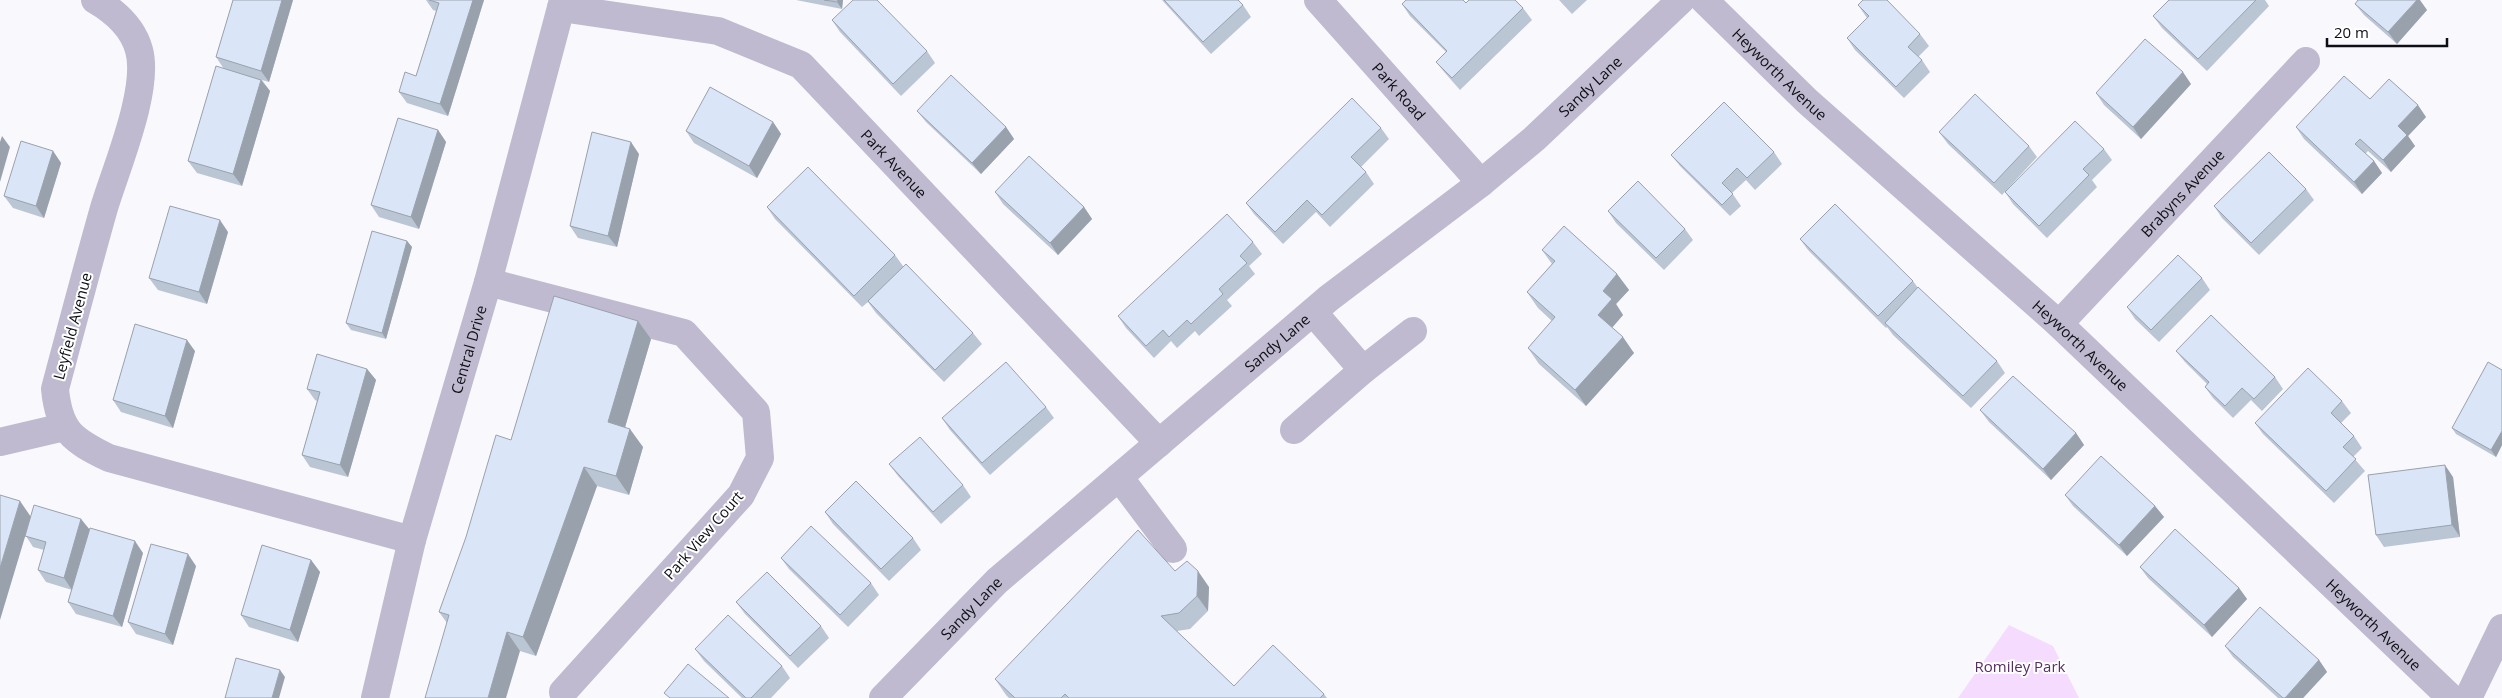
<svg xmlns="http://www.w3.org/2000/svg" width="2502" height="698" viewBox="0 0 2502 698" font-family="'Open Sans',sans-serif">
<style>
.green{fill:#f5dcfe}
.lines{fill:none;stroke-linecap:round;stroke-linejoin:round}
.minor{stroke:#bfbacf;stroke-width:28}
.wall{fill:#bbc6d4}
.shaded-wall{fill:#99a1ad}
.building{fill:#dae6f7;stroke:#99a1ad}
.labels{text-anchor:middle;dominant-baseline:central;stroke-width:4;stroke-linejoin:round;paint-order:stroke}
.street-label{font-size:15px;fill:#0e0f16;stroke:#fff}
.park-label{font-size:15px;fill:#562f63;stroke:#fff}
</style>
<rect width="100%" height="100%" fill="#f9f9fd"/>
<path class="green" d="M2009,625l44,21 26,52h-121z"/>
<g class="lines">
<g class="minor">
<path d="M95,0c19,11 38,28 44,50 11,39 -23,118 -35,158 -17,60 -33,121 -49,181 4,42 17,51 54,69l303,82"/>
<path id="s1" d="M1318,0l163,183"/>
<path id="s2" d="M1704,0l103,101 252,223 392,374"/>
<path id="s3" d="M561,8l157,23 83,34 358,378"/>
<path d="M488,282l196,51 72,79 4,46 -19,37 -178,197"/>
<path d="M1313,312l50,58"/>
<path id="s4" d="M2059,324l247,-263"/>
<path d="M1294,430l69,-60 50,-39"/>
<path d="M0,442l64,-15"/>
<path d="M1119,477l54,72"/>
<path id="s5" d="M375,698l37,-158 76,-258 75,-282"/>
<path id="s6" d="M883,698l114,-117 332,-283 152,-115 53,-44 147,-139"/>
<path d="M2468,698l34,-70"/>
</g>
</g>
<g class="wall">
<path d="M233,0h60l-24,82 -7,-2 8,11 -28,95 -45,-13 -9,-12 36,-92 -8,-12z"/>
<path d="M426,0h58l-36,116 -41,-13 -8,-11 17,-16 20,-65 -3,-1z"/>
<path d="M796,0h47l-1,9z"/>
<path d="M1162,0h76l5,5 8,12 -40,37z"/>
<path d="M1559,0h28l-15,14z"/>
<path d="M2169,0h96l4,6 -62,65 -45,-43 -9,-12z"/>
<path d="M1466,3l57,5 9,12 -72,70 -15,-17 -9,-11 10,-10 -36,-36 -8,-12z"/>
<path d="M2355,4l72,6 -30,34 -33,-29z"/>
<path d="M1858,5l62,29 9,12 -11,11 4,3 8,12 -26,26 -49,-48 -8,-12 20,-20z"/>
<path d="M832,20l95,31 8,12 -34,33 -61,-64z"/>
<path d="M2191,84l-50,55 -37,-34 -8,-12z"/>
<path d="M2370,99l56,18 -18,19 7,10 -24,26 -23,-21 -3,3 9,7 8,12 -20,21 -58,-55 -8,-12z"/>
<path d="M917,111l89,16 8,12 -33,35 -55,-52z"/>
<path d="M773,122l8,12 -24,44 -63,-35 -8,-12z"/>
<path d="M1381,128l8,11 -28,28 5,5 8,12 -44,43 -14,-15 -33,32 -29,-30 -8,-11z"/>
<path d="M438,130l8,12 -27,87 -40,-12 -8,-12z"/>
<path d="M1939,132l90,14 8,11 -35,38 -54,-51z"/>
<path d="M2104,149l8,11 -20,20 5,7 -50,51 -34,-34 -8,-12z"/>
<path d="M53,151l8,12 -17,55 -31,-10 -9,-12z"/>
<path d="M1774,152l8,12 -27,26 -9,-10 -14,13 9,13 -11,10 -50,-50 -9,-11z"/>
<path d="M639,154l-22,93 -39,-9 -8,-12z"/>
<path d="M2306,189l8,11 -55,55 -37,-37 -8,-12z"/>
<path d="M995,192l89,15 8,12 -34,36 -55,-51z"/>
<path d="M767,207l128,48 8,11 70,67 9,11 -38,38 -68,-69 -8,-11 -6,5 -87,-88z"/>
<path d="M1608,211l77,18 8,11 -29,30 -48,-47z"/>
<path d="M228,232l-21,72 -49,-14 -9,-12z"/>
<path d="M1800,239l113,42 5,7 79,73 8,12 -34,35 -78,-73 -6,-8 -1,1 -78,-78z"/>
<path d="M407,241l5,6 -26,92 -35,-9 -5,-7z"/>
<path d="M1253,242l9,12 -13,12 6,8 -28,26 5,6 -33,30 -4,-5 -18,17 -6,-7 -17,17 -28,-30 -8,-12z"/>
<path d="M1542,250l75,24 12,16 -13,14 7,11 -11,13 22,25 -48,53 -47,-42 -11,-16 24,-27 -14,-13 -11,-16 25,-28z"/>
<path d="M2202,278l8,12 -51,52 -24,-23 -8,-12z"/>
<path d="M651,339l-26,88 18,20 -14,48 -32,-9 -61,170 -16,-5 -73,-28 -8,-11 72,-172z"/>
<path d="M195,351l-22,77 -52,-16 -8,-12z"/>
<path d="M2176,351l99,26 8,12 -21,22 -11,-11 -18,18 -20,-20 -8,-11 2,-3 -22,-22z"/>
<path d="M367,369l9,11 -28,97 -38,-10 -8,-12 15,-54 -2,-1 -8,-11z"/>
<path d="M2502,370v75l-6,12 -40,-23 -4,-6z"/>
<path d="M2342,401l9,12 -10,10 13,13 8,12 -9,9 12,14 -31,32 -71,-69 -8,-11z"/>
<path d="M1046,407l8,11 -64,57 -40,-45 -8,-12z"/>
<path d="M1980,410l96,23 8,12 -33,35 -62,-58z"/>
<path d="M889,464l74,21 8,12 -30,27 -43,-48z"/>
<path d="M2453,477l7,60 -76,10 -8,-12z"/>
<path d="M2065,495l90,11 9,11 -37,39 -54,-50z"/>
<path d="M825,512l88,26 8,12 -32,31 -56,-57z"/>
<path d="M31,516l50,3 8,11 54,23 -21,74 -46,-13 -8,-12 4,-12 -26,-8 -8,-12 6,-20 -11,-3 -7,-11z"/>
<path d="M781,558l90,25 8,12 -31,32 -59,-58z"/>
<path d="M311,560l9,12 -22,70 -49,-15 -8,-12z"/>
<path d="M196,566l-23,79 -37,-11 -8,-12z"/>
<path d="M2140,567l99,21 8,11 -35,38 -64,-59z"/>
<path d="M1209,587l-1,24 -18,18 -13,2 57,55 90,8 3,4h-318l-3,-3 -11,-16z"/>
<path d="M736,602l85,24 8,12 -31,30 -53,-54z"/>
<path d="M2225,646l94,14 8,12 -24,26h-25l-45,-41z"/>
<path d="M695,649l87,17 8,12 -19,20h-29l-38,-37z"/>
</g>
<g class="shaded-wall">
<path d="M282,0h11l-24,82 -8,-11z"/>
<path d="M473,0h11l-36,116 -8,-12z"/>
<path d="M838,0h5l-1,9 -5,-7z"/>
<path d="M2417,0h3l7,10 -30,34 -9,-12z"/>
<path d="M2183,72l8,12 -50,55 -8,-12z"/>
<path d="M261,80l9,11 -28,95 -9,-12z"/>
<path d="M2418,105l8,12 -18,19 7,10 -24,26 -8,-12 15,-34z"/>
<path d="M773,122l8,12 -24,44 -8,-12z"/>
<path d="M1006,127l8,12 -33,35 -9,-11z"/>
<path d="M438,130l8,12 -27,87 -8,-12z"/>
<path d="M2,136l8,11 -10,35v-40z"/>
<path d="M631,142l8,12 -22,93 -9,-11z"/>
<path d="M53,151l8,12 -17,55 -8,-12z"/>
<path d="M2374,161l8,12 -20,21 -8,-12z"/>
<path d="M1084,207l8,12 -34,36 -8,-12z"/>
<path d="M220,220l8,12 -21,72 -8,-12z"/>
<path d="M407,241l5,6 -26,92 -4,-6z"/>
<path d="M1617,274l12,16 -13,14 7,11 -14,16 -11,-16 5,-24z"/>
<path d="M638,321l13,18 -30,102 -13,-19z"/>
<path d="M1623,337l11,16 -48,53 -11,-16z"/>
<path d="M187,340l8,11 -22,77 -8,-12z"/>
<path d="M367,369l9,11 -28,97 -8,-12z"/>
<path d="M630,429l13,18 -14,48 -13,-19z"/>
<path d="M2502,431v14l-6,12 -5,-7z"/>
<path d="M2076,433l8,12 -33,35 -8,-11z"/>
<path d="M2445,465l8,12 7,60 -8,-12z"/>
<path d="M584,467l13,19 -61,170 -13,-19z"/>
<path d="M20,501l11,16 -31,103v-52z"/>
<path d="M2155,506l9,11 -37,39 -8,-11z"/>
<path d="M81,519l9,11 -18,60 -8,-12z"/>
<path d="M135,541l8,12 -21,74 -9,-11z"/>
<path d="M188,554l8,12 -23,79 -8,-11z"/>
<path d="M311,560l9,12 -22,70 -8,-12z"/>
<path d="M1198,571l11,16 -1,24 -11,-15z"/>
<path d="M2239,588l8,11 -35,38 -8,-12z"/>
<path d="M507,632l13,19 -14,47h-18z"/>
<path d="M2319,660l8,12 -24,26h-18z"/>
<path d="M280,670l5,7 -6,21h-7z"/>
</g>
<g class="building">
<path d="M233,0h49l-21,71 -45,-14z"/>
<path d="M429,0h44l-33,104 -41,-12 6,-20 11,4 23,-73z"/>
<path d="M824,0h14l-1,2z"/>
<path d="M853,0h24l50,51 -34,33 -61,-64z"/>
<path d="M1164,0h74l5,5 -40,37z"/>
<path d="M1406,0h57l3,3 3,-3h46l8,8 -71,70 -16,-16 11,-11 -45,-47z"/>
<path d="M1863,0h24l33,34 -12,13 14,13 -26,27 -49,-49 22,-22 -11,-11z"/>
<path d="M2169,0h87l-58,59 -45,-43z"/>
<path d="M2358,0h59l-29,32 -33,-28z"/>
<path d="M2145,39l38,33 -50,55 -37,-34z"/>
<path d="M216,66l45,14 -28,94 -45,-13z"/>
<path d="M951,75l55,52 -34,36 -55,-52z"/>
<path d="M2344,76l26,23 19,-20 29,26 -20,21 9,9 -24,25 -23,-21 -5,5 19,17 -20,21 -58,-55z"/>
<path d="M710,87l63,35 -24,44 -63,-35z"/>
<path d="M1975,94l54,52 -35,37 -55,-51z"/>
<path d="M1352,98l29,30 -30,29 15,15 -44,43 -15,-15 -32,32 -29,-29z"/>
<path d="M1724,102l50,50 -27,26 -10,-10 -15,15 11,11 -11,11 -51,-50z"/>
<path d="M398,118l40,12 -27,87 -40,-12z"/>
<path d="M2075,121l29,28 -21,20 6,6 -50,51 -34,-34z"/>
<path d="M592,132l39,10 -23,94 -38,-10z"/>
<path d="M21,141l32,10 -17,55 -32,-10z"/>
<path d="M2269,152l37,37 -55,54 -37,-37z"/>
<path d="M1029,156l55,51 -34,36 -55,-51z"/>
<path d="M808,167l87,88 -41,41 -87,-89z"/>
<path d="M1638,181l47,48 -29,29 -48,-47z"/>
<path d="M1835,204l78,77 -35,35 -78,-77z"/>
<path d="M170,206l50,14 -21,72 -50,-14z"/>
<path d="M1227,214l26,28 -13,14 7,7 -28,26 4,5 -32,30 -4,-4 -18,17 -6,-7 -17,16 -28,-30z"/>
<path d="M1564,226l53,48 -14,17 9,8 -14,16 25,22 -48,53 -47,-42 27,-31 -28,-25 28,-31 -13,-11z"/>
<path d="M372,231l35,10 -25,92 -36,-10z"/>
<path d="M2178,255l24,23 -51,52 -24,-23z"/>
<path d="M906,264l67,69 -38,37 -67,-69z"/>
<path d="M1918,287l79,74 -34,35 -78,-73z"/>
<path d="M554,296l84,25 -30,101 22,7 -14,47 -32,-9 -61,170 -16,-5 -19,66h-63l24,-83 -10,-3 27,-75 30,-102 15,5z"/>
<path d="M2211,315l64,62 -21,22 -12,-11 -17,18 -20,-19 4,-5 -33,-31z"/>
<path d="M135,324l52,16 -22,76 -52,-16z"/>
<path d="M317,354l50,15 -27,96 -38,-10 18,-63 -13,-3z"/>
<path d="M1006,362l40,45 -64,56 -40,-45z"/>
<path d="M2488,362l14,8v61l-11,19 -39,-22z"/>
<path d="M2308,368l34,33 -11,12 23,23 -11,11 13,12 -30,32 -71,-68z"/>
<path d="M2013,376l63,57 -33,36 -63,-59z"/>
<path d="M920,437l43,48 -30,27 -44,-48z"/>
<path d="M2101,456l54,50 -36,39 -54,-50z"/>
<path d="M2445,465l7,60 -76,10 -8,-60z"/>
<path d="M856,481l57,57 -32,31 -56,-57z"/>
<path d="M0,495l20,6 -20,67z"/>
<path d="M34,505l47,14 -17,59 -26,-8 8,-28 -21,-6z"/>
<path d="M811,526l60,57 -31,32 -59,-57z"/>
<path d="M90,528l45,13 -22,75 -45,-14z"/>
<path d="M2175,529l64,59 -35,37 -64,-58z"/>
<path d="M1138,530l37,41 12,-10 11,10 -1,25 -18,17 -18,3 73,70 39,-41 51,49 -4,4h-251l-4,-4 -4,4h-46l-20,-19z"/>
<path d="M151,544l37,10 -23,80 -37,-12z"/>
<path d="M262,545l49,15 -21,70 -49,-15z"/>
<path d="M767,572l54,54 -31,30 -54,-54z"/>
<path d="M2260,607l59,53 -34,38h-2l-58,-52z"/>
<path d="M728,615l54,51 -31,32h-5l-51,-49z"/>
<path d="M236,658l44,12 -8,28h-47z"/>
<path d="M688,664l41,34h-59l-6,-5z"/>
</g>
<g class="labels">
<g class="street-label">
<text stroke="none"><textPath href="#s2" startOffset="106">Heyworth Avenue</textPath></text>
<text stroke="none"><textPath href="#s6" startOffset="936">Sandy Lane</textPath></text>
<text stroke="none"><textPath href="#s1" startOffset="122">Park Road</textPath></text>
<text stroke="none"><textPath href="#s3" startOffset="384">Park Avenue</textPath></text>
<text stroke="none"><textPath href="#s4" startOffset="180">Brabyns Avenue</textPath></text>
<text transform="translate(72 326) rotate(-75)">Leyfield Avenue</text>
<text stroke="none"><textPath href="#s6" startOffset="531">Sandy Lane</textPath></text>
<text stroke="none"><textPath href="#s2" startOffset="511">Heyworth Avenue</textPath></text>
<text stroke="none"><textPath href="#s5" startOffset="361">Central Drive</textPath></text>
<text transform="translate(703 535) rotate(-49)">Park View Court</text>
<text stroke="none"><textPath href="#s6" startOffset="126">Sandy Lane</textPath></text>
<text stroke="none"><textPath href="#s2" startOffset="916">Heyworth Avenue</textPath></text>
</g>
<g class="park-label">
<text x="2020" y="666">Romiley Park</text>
</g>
</g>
<path d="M2327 38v8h120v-8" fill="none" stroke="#0e0f16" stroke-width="2.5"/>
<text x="2334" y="38" font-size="15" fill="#0e0f16" stroke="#ffffff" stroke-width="4" paint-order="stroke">20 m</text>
</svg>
